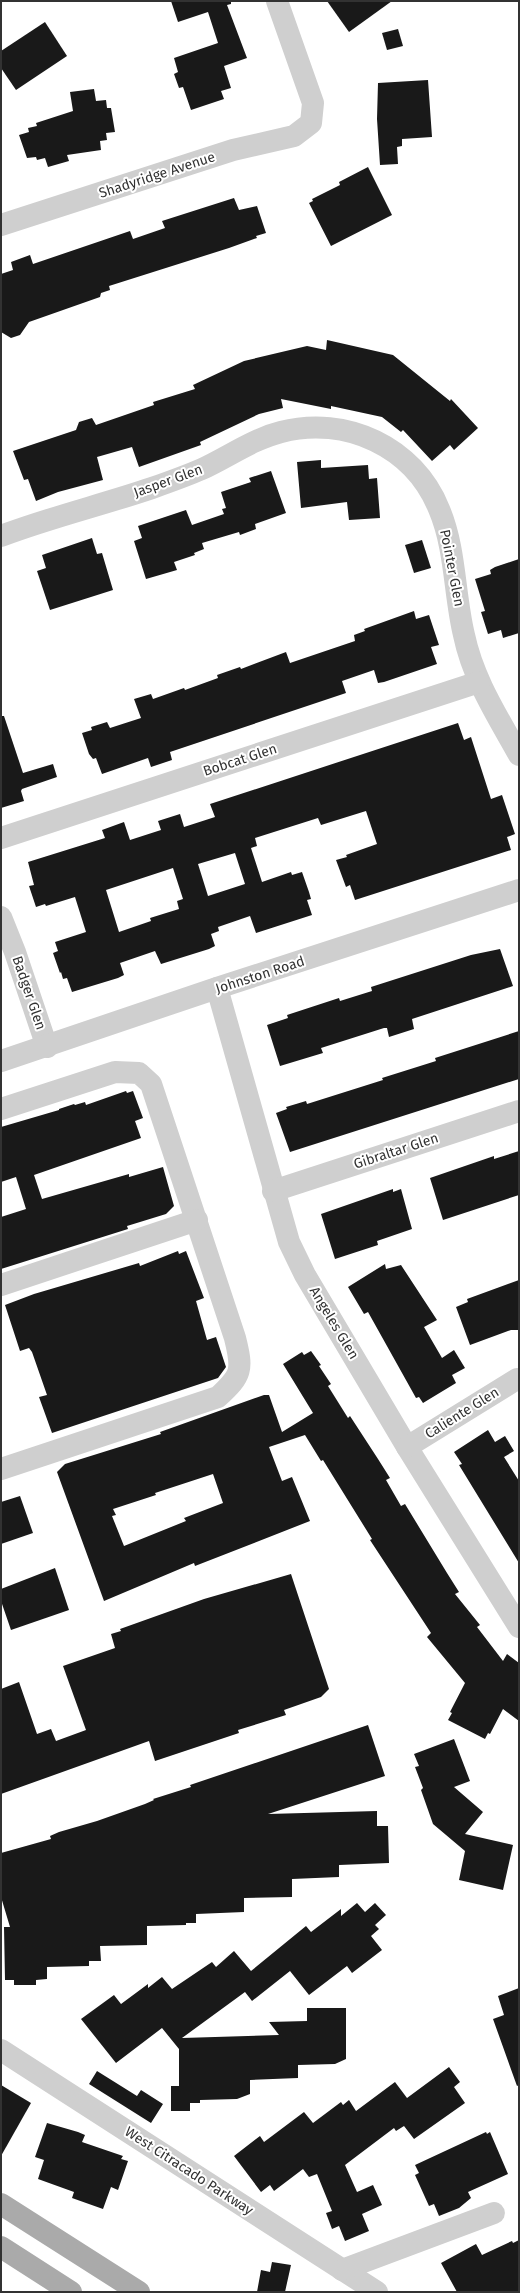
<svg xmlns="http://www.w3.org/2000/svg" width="520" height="2293" viewBox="0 0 520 2293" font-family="'Fira Sans',sans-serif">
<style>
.building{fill:#191919;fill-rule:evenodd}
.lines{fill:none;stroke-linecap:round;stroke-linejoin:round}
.minor{stroke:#cfcfcf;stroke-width:22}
.major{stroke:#aaa;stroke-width:22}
.labels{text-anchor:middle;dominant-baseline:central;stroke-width:4;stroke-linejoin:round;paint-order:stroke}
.street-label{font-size:14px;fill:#323232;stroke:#fff}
</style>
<rect width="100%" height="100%" fill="#fff"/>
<g class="building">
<path d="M171,1h60v3l-4,1 20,53 -23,8 7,22 -10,3 3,8 -33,11 -8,-23 -4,1 -5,-14 4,-2 -4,-14 44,-15 -10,-31 -30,10z"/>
<path d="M327,1h65l-43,31z"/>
<path d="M45,22l22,34 -51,34 -15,-22v-17z"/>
<path d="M398,29l5,17 -16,4 -5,-17z"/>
<path d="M428,80l4,57 -30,2v7l-5,1 1,17 -18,1 -3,-46 1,-36z"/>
<path d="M94,89l2,12 10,-1 1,8h4l4,24 -9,1 1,7 -7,1 1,9 -34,5 2,6 -21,6 -3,-9 -8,2 -1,-3 -9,1 -8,-23 10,-3 -1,-4 9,-2 -1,-3 37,-12 -3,-19z"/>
<path d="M368,167l24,48 -61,31 -22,-43 4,-2 -1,-2 28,-14 -1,-3z"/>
<path d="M234,198l5,12 18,-4 9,27 -10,3 1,2 -28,10 -120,38 1,4 -9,3 -1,4 -71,25 -9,13 -9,3 -10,-6v-58l12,-4 -2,-8 19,-7 3,9 97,-33 3,8 32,-11 -3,-7z"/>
<path d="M327,340l66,15 57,46 1,-2 27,29 -24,22 -4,-5 -18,16 -29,-31 -2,2 -19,-15 -51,-11v3l-50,-10 2,9 -24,6 -59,28 1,3 -62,22 -7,-20 -35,10 6,23 -45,12 -22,9 -8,-22 -4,1 -11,-29 63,-21 3,-8 13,-4 4,7 58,-20 -1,-3 42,-13 -2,-4 51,-24 63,-15 19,4z"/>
<path d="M321,460v8l47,-3 1,14 8,-1 3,40 -31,2 -2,-18 -46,6 -4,-46z"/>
<path d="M271,471l15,42 -31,11 1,5 -16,6 -1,-3 -37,11 2,6 -10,4 1,2 -21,7 3,8 -31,9 -12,-38 8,-3 -4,-12 48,-16 6,15 32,-11 -2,-5 4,-1 -5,-16 30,-10 -2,-4z"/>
<path d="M92,538l5,16 5,-1 11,37 -63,20 -13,-39 9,-3 -4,-13z"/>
<path d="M422,540l9,28 -17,5 -9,-28z"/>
<path d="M519,559v74l-16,5 -2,-8 -13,4 -7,-22 4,-1 -10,-32 16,-5 -1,-4 5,-3z"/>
<path d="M414,611l2,8 13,-4 10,30 -8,2 6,17 -53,18 -6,1 -4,-13 -32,11 4,12 -176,59 2,8 -21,7 -3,-9 -46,16 -6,-16 -3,1 -4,-5 -7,-21 10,-3 -1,-3 16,-5 3,6 31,-10 -7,-19 17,-5 2,5 31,-11 1,2 33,-12 -1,-3 23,-8 1,2 45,-17 4,11 65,-22 -1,-6 11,-4 -1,-2z"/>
<path d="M1,716h3l19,57 30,-9 4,13 -35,12 -1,2 3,10 -23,7z"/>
<path d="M458,723l6,17 7,-3 20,62 11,-4 13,39 -8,3 4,13 -156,50 -5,-15 -4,2 -10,-27 11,-3 -1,-2 31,-11 -11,-33 -45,14 -3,-7 -63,20 2,8 -6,2 11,34 29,-10 1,3 10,-3 7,20 2,7 -4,1 5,15 -56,18 -6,-17 -32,11 1,4 -8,3 4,12 -6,3 -48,15 -6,-13 -35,12 4,12 -6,3 -46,14 -5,-14 -4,1 -2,-7 -1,1 -7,-20 5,-2 -3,-9 31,-10 -11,-35 -29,9 -1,-2 -9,3 -7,-21 5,-1 -6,-23 77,-24 -3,-8 22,-8 6,18 31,-10 -3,-9 22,-7 4,13 31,-10 -5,-13zM235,853l10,31 -37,12 -10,-32zM173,868l10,31 -6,2 2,8 -29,9 1,3 -32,11 -13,-42z"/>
<path d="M500,949l13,37 -101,33 2,10 -25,8 -2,-9h-3l-63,20 2,5 -43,13 -13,-41 21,-7 -1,-3 52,-17 1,3 32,-10 -1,-4 100,-32z"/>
<path d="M519,1031v48l-229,73 -14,-39 11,-4 -1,-2 20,-6 1,3 76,-24 -1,-2 54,-17 -1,-3z"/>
<path d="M126,1091l1,2 6,-2 10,27 -8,3 6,17 -107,37 8,24 87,-25v3l34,-10 11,39 -8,8 -39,12 1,3 -127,40v-52l25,-8 -10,-32 -15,5v-55l58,-17v-1l15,-5 1,1 10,-3 1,3z"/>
<path d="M519,1151v44l-76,25 -13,-42 64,-22v3z"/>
<path d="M393,1189v3l8,-3 11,40 -35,12 1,4 -43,14 -14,-45z"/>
<path d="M178,1251l1,3 7,-3 18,47 -8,3 11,39 9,-3 10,30 -8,11 -166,55 -13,-36 8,-2 -15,-43 -3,-4 -9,3 -15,-46 29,-11 105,-31 1,3z"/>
<path d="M385,1264l1,5 15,-4 36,55 -13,7 18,31 12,-8 11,18 -13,7 4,8 -33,20 -4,-6 -3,1 -48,-86 -4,2 -16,-27z"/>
<path d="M519,1280v50h-8l-41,15 -14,-38 12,-5 -1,-3z"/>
<path d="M311,1351l10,14 -2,1 12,18 -3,2 20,32 2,-2 28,43 12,19 -4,2 15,26 4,-2 42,69 12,19 -4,2 25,31 -3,2 26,34 4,-7 12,9v58l-16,-12 -13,25 -2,-1 -3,6 -37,-19 4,-7 -2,-1 15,-29 -38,-46 4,-4 -61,-93 2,-1 -49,-79 -2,1 -16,-26 -36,12 13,34 10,-4 18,44 -115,45 -1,-3 -90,38 -47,-129 8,-8 96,-30 -1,-2 104,-37h5l13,37 31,-19 -30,-49 19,-12 2,3zM213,1474l10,29 -39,15 2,3 -62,25 -12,-30 4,-1 -3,-6 43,-14 -1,-2z"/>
<path d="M488,1430l7,12 10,-6 9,15 -10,6 15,24v82l-60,-98 3,-1 -8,-12z"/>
<path d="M20,1496l13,37 -32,11v-42z"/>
<path d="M55,1568l14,42 -58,20 -10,-29v-12z"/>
<path d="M291,1574l38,115 -8,8 -37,13 2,5 -48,15 1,3 -84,28 -6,-20 -148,53v-105l18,-7 18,52 14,-5 5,12 30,-11 -23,-64 52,-18 -4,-14 10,-3 -1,-2 84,-30z"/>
<path d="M368,1725l17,51 -117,38 109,-3v15h11l1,37 -50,2v12l-47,2v18l-48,1v14l-48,2v9h-10v2l-39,1v19l-47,1 1,15h-12v5l-42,1v12l-11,1v5h-22v-5h-9l-1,-53h6l-9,-30v-44l50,-14 -1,-3 9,-4 38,-11 48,-17 9,-4 -1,-1 38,-12 -1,-2z"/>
<path d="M454,1739l16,42 -16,6 29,25 -18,22 48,11 -10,45 -44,-10 6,-29 -32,-27 -12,-34 2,-2 -8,-21 4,-1 -5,-12z"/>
<path d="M357,1903l8,9 10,-9 11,12 -11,10 4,4 -8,7 11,14 -30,23 -5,-7 -38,29 -19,-24 -38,30 -7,-9 -63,46 97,-3 -10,-13 38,-1v-13h39v51l-11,5 -37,1v13l-48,2v14l-13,5 -37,1v3h-10v8h-19v-25h8v-37l-17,-21 -46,35 -35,-44 33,-24 7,9 27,-20v4l14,-11 10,12 40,-27 4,5 18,-16 17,20 55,-45 5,6 30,-23v7z"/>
<path d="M519,1988v97l-2,1 -24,-67 11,-4 -6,-19z"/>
<path d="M449,2067l11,15 -6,5 11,16 -51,36 -10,-13 -8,5 -2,-3 -49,37 12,27 16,-7 9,20 -20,9 7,17 -24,10 -6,-15 -7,3 -6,-16 6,-2 -15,-37 -8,3 -6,-8 -29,22 -4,-6 -9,7 -27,-36 26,-20 4,6 40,-30 9,11 28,-21 2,3 6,-5 7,11 39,-29 12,16z"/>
<path d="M97,2071l40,25 4,-6 22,14 -12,19 -62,-39z"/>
<path d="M1,2085l30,18 -30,53z"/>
<path d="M47,2123l31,9 7,3 -3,7 41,14 -2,3 7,2 -10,29 -7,-3 -8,22 -31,-11 2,-6 -36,-13 6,-19 -9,-3z"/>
<path d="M486,2132l1,2 3,-2 18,42 -40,18 3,6 -12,10 -20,8 -5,-12 -5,2 -14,-31 4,-2 -4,-8z"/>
<path d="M519,2240v52h-62l-16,-29 35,-19 6,11 30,-14 1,2z"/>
<path d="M272,2262l19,3 -6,27h-28l4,-22 9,2z"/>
</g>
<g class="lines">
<g class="minor">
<path d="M1,225l232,-75 61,-14 17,-13 2,-20 -36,-102"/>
<path d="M1,536c50,-19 101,-31 151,-48 17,-6 34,-12 50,-19 26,-12 51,-30 79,-37 65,-17 133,15 158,77 17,40 15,85 25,126 9,44 34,82 55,120"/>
<path d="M1,838l478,-156"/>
<path d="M1,917l14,35 32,95"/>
<path d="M217,988l72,254 16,33 102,172 112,180"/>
<path d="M1,1061l216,-73 302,-98"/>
<path d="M1,1109l114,-37 24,1 12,11 84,254c8,32 7,37 -17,59l-217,72"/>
<path d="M273,1191l246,-80"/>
<path d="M1,1285l196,-65"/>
<path d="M407,1447l110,-68"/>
<path d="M1,2050l376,242"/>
<path d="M342,2270l152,-57"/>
</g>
<g class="major">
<path d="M1,2204l138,88"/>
<path d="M1,2247l70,45"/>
</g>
</g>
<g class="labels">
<g class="street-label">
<text transform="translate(157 175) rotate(-18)">Shadyridge Avenue</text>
<text transform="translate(168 481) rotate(-20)">Jasper Glen</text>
<text transform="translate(452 568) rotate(79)">Pointer Glen</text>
<text transform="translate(240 760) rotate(-18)">Bobcat Glen</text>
<text transform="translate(260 975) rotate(-18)">Johnston Road</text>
<text transform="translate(29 993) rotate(71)">Badger Glen</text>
<text transform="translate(396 1151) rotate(-18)">Gibraltar Glen</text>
<text transform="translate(334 1323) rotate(59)">Angeles Glen</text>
<text transform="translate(462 1413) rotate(-32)">Caliente Glen</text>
<text transform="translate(189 2171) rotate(33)">West Citracado Parkway</text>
</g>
</g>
<rect width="520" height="2293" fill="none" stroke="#323232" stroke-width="4"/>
</svg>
